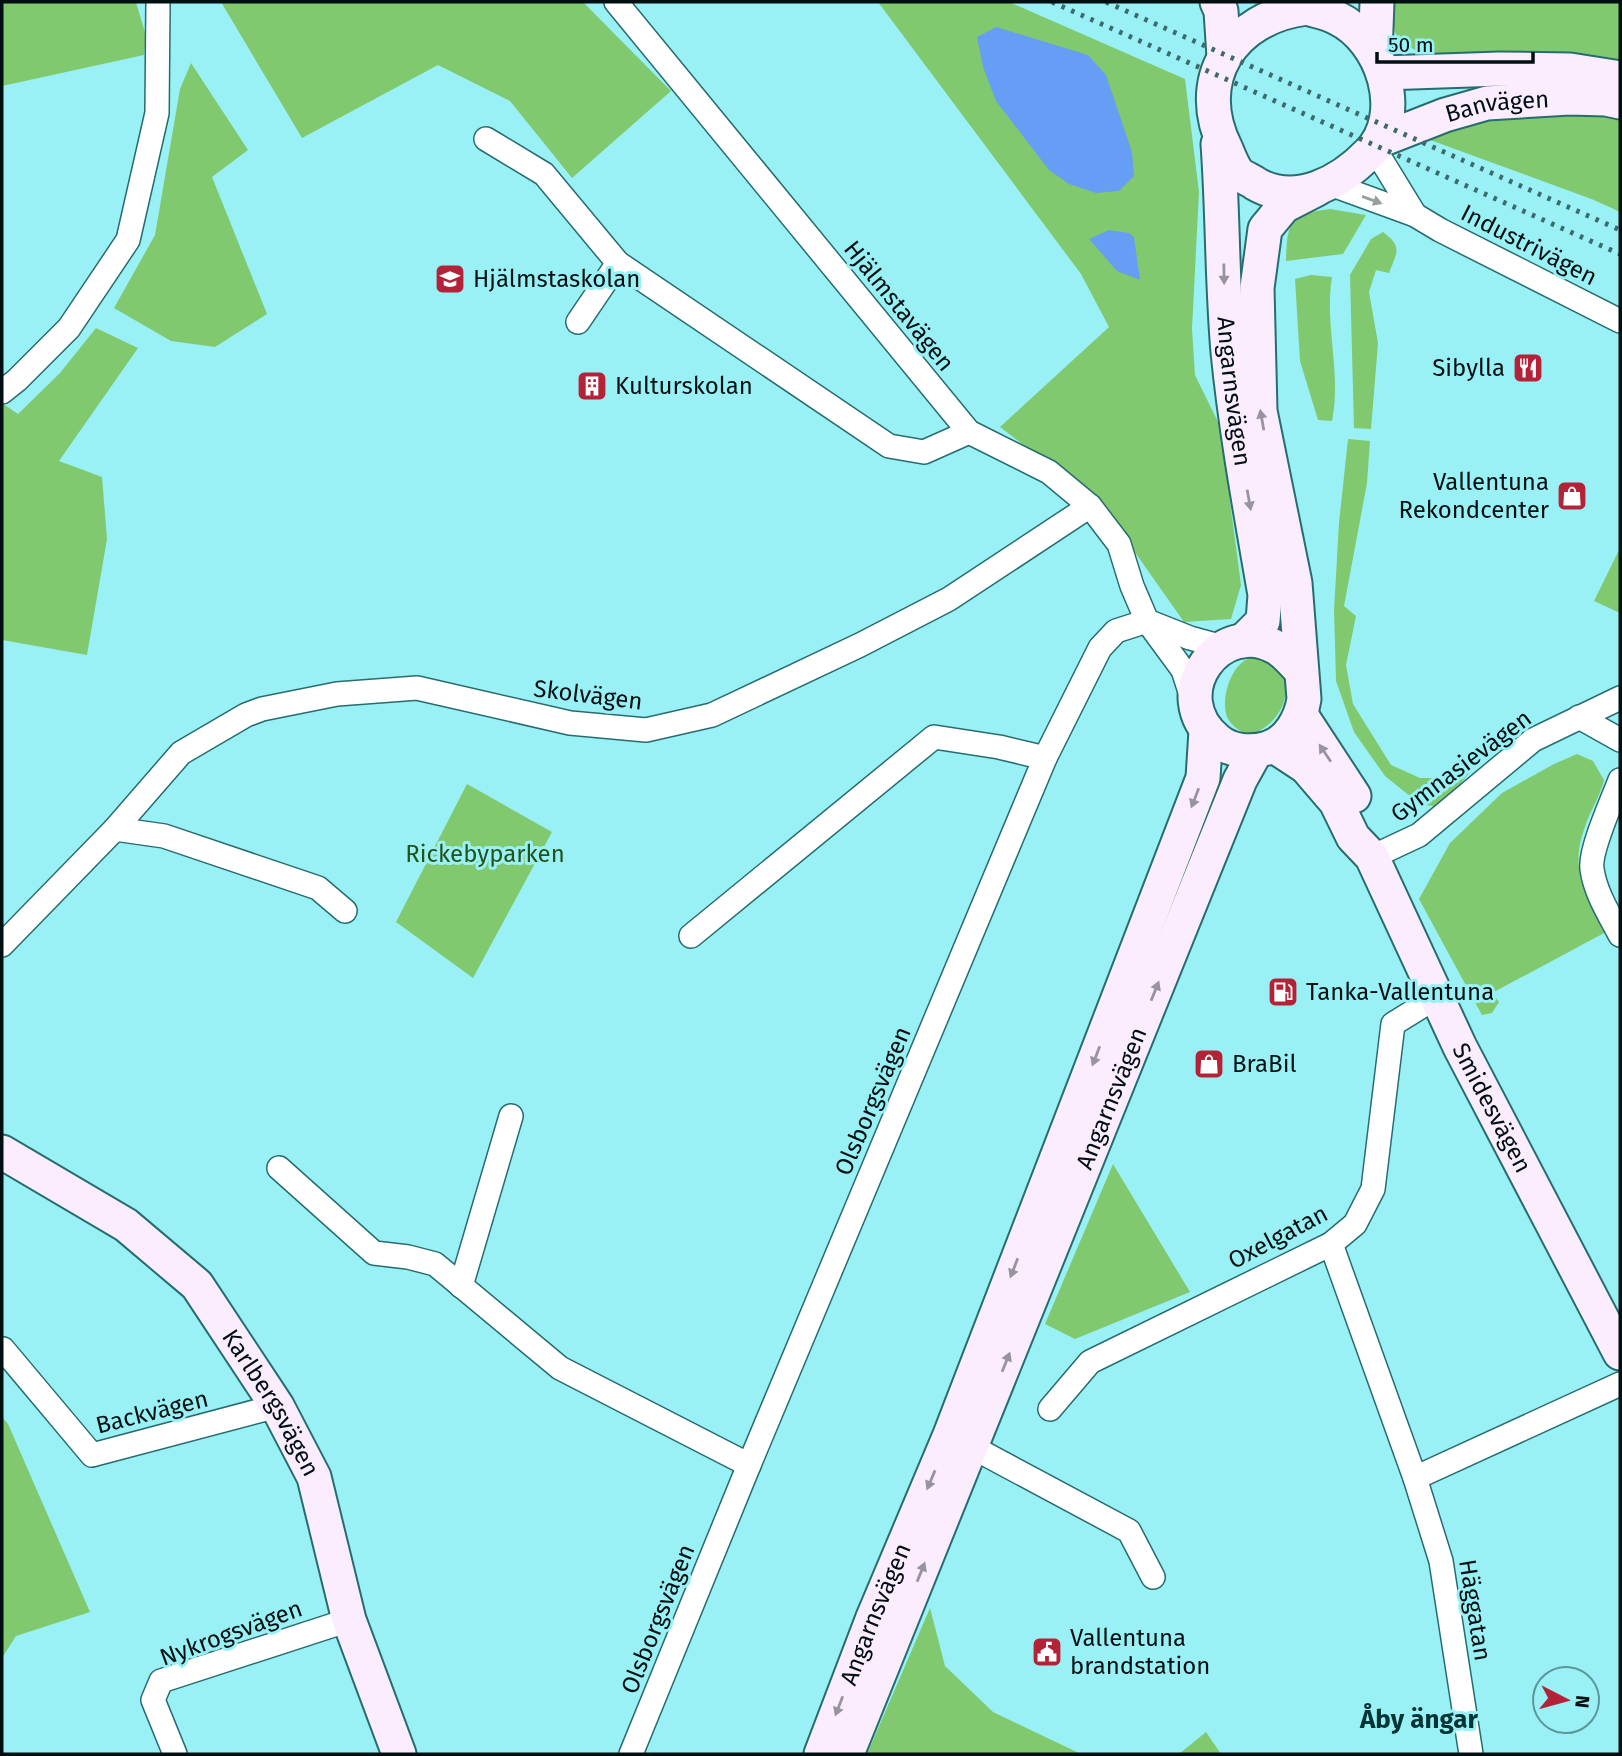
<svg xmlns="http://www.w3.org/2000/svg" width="1622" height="1756" viewBox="0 0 1622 1756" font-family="'Fira Sans',sans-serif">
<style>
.green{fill:#81c96f}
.water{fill:#669df5}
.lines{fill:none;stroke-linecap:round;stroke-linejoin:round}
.street-casing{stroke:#276c6f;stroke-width:26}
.secondary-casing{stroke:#276c6f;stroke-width:37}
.street{stroke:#fff;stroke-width:23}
.secondary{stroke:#fbedfe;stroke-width:33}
.rail{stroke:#3e6a6d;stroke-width:5;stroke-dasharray:3.5 7;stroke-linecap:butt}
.oneway{fill:#999fa0}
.oneway2{fill:#97949f}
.labels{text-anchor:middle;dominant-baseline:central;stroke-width:6;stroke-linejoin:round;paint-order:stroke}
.street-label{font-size:24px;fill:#000f11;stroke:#9af1f5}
.poi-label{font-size:24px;fill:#000f11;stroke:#9af1f5;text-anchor:start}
.park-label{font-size:24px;fill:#245317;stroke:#9af1f5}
.neighbourhood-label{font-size:26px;font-weight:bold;fill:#003436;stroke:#9af1f5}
</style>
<rect width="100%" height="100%" fill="#9af1f5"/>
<g class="green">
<path d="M2,2h134l10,34 -2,19 -142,31z"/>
<path d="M221,2h362l88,89 -99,87 -62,-77 -72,-36 -136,73z"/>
<path d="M878,2h131l176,77 14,113 -7,137 3,46 25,51 21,159 -10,34 -47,3 -83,-118 -101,-77 109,-100 -28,-53z"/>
<path d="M1391,2h229v69l-197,-17c-29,-14 -32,-21 -32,-52z"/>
<path d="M191,63l57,87 -36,27 55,137 -52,33 -44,-6 -57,-33 41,-73 25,-146z"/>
<path d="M1620,108v104l-26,-12 -172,-63 40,-20z"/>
<path d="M1330,209l36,6 -23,39 -57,7c1,-39 3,-47 44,-52z"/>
<path d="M1383,232c20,15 14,20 6,41l-13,-3 -7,22 9,51 -7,86 -17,-1 -4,-153 21,-36z"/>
<path d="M1311,275l21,2c-8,48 10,97 0,144l-14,-1 -18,-59 -5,-82z"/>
<path d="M96,328l42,20 -79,113 43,16 5,62 -20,116 -85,-15v-237l16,11 42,-41z"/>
<path d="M1348,439l22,2 -3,42 -23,123 12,10 -10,49 7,39 38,61 29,13h23l27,-6 -15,18 -20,16 -14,-1 -36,-29 -31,-44 -18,-51 -2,-71 5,-87z"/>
<path d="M1619,550l1,1v62l-26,-12z"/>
<path d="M1265,657c6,6 17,14 19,21 8,26 -12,51 -36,57 -8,-4 -17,-9 -21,-18 -6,-16 2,-46 17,-56 6,-4 14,-4 21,-4z"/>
<path d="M1577,754l16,7 11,19c-4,17 -14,31 -19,47 -16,42 0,68 21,105l-114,61 7,9 -7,11 -10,2 -63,-116 31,-56 52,-50 52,-29z"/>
<path d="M467,784l85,48 -79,146 -77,-56z"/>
<path d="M1113,1164l77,128 -115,47 -30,-15z"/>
<path d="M2,1417l6,7 82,188 -74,24 -14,22z"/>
<path d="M930,1608l15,58 48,46 88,42h-214z"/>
<path d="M1206,1732l15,22h-42z"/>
</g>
<g class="water">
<path d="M996,27l92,28 18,20 26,77 2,24 -15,15 -23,2 -27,-9 -20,-14 -53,-69 -13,-34 -6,-30z"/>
<path d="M1109,230l20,3 5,4 6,43 -23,-9 -28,-32z"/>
</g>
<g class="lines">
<g class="street-casing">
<g id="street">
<path d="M616,2l353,430 80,40 41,34 29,38 13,42 15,35 36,49 10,31"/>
<path d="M486,139l58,35 74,89 271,183 35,6 45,-20"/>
<path d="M1374,148l41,67"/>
<path d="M1330,184l85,31 25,15 180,91"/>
<path d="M578,322l40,-59"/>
<path d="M2,392l15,-12 52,-52 59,-88 29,-127 1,-111"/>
<path d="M1147,621l43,17 33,9"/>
<path d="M1579,717l41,23"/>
<path d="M1620,780c-7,19 -31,71 -28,89 3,23 17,45 28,66"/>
<path d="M115,829l66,-76 65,-38 16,-6 75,-15 80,-6 153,35 76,7 66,-15 148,-70 89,-46 141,-93"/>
<path d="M1372,857l47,-22 114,-95 87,-42"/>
<path d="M691,936l243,-199 65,10 46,11"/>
<path d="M2,945l113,-116 49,7 154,52 27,23"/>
<path d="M279,1168l95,85 34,4 27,7 125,104 189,97"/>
<path d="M1331,1244l84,234 26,83 30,193"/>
<path d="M461,1286l50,-170"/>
<path d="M3,1349l89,106 185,-49"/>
<path d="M1050,1409l40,-47 241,-118 24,-20 18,-35 20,-165 42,-26"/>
<path d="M959,1440l170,91 24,46"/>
<path d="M1415,1478l205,-94"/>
<path d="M175,1754l-22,-54 8,-19 188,-61"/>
<path d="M631,1754l118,-289 296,-707 55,-110 16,-17 31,-10"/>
</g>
</g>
<g class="secondary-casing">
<g id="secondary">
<path d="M1217,2l4,9 3,46"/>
<path d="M1307,8c9,3 21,5 30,10 46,22 70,97 32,135 -28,29 -73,54 -113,31 -5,-4 -14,-7 -18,-11 -5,-6 -9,-17 -12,-24 -35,-69 6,-132 81,-141z"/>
<path d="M1375,54l2,-52"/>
<path d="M1383,73l117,-4 70,1 50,8"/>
<path id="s1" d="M1381,140l64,-25 42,-12 82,-5 37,1 14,3"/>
<path id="s2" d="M1218,144c5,69 4,139 10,208 8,81 23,162 37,243l-2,26 -20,20"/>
<path d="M1300,670c-7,-8 -14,-16 -23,-22 -56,-33 -115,46 -60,92 14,12 34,13 51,8 21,-7 33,-29 36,-49l-9,-116 -35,-172 -3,-123 8,-59 19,-23 33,-17"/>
<path d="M1301,715l53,81"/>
<path id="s3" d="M1274,746l32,21 30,35 17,35 19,20 88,190 160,306"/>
<path id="s4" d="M2,1152l124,73 71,60 80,121 37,71 35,143 50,134"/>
<path id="s5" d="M821,1754l51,-134 78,-185 253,-657 3,-47"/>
<path id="s6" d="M847,1754l393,-974 16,-29"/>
</g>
</g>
<use href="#street" class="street"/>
<use href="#secondary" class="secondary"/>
<g class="rail">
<path d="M1052,2l568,252"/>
<path d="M1106,2l514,228"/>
</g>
</g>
<defs><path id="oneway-solid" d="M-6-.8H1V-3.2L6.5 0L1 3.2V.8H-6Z" transform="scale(1.75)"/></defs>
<use class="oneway" href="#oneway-solid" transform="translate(1372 200) rotate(20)"/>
<g class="oneway2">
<use href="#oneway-solid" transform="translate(1224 274) rotate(89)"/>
<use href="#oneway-solid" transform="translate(1262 420) rotate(-100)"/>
<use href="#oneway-solid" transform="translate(1249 500) rotate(80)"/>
<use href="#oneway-solid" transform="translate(1325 753) rotate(-124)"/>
<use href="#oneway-solid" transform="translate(1195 798) rotate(111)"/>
<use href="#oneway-solid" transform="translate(1155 991) rotate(-68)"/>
<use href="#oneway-solid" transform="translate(1096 1056) rotate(111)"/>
<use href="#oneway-solid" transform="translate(1014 1268) rotate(111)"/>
<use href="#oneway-solid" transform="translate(1006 1362) rotate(-68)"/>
<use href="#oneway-solid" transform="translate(931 1480) rotate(113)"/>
<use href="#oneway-solid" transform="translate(921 1572) rotate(-68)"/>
<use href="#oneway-solid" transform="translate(839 1706) rotate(111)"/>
</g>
<defs>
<g id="school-square" transform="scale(1.575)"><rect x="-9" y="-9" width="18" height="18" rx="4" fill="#b42238" stroke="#9af1f5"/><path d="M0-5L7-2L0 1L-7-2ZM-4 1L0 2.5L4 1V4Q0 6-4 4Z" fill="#fff"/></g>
<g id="restaurant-square" transform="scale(1.575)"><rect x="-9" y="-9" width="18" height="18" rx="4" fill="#b42238" stroke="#9af1f5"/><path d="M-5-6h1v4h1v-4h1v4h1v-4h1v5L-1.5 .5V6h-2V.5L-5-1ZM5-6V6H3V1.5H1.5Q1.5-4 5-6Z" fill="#fff"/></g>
<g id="building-square" transform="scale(1.575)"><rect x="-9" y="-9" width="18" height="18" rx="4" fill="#b42238" stroke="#9af1f5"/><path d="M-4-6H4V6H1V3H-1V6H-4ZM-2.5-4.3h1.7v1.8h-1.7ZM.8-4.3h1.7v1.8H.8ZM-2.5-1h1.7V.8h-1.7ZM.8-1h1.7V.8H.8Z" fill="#fff"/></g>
<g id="shop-square" transform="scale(1.575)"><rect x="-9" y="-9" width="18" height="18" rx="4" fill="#b42238" stroke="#9af1f5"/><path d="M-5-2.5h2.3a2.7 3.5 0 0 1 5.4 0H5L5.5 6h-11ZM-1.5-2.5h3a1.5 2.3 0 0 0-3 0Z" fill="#fff"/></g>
<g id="fuel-square" transform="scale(1.575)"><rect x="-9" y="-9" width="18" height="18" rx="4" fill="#b42238" stroke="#9af1f5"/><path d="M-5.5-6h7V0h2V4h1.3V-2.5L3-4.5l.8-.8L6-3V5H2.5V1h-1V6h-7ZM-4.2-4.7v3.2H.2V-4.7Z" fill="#fff"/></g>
<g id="civic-square" transform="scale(1.575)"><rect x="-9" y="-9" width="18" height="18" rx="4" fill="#b42238" stroke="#9af1f5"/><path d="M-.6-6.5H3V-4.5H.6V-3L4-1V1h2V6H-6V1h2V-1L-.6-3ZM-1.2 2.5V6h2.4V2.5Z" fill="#fff"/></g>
</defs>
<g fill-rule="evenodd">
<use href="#school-square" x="450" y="279"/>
<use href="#restaurant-square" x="1528" y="368"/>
<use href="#building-square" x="592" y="386"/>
<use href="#shop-square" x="1572" y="496"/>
<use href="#fuel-square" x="1283" y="992"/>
<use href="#shop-square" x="1209" y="1064"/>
<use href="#civic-square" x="1047" y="1652"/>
</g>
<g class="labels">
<g class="street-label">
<text stroke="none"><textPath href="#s1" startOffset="122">Banvägen</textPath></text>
<text transform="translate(1529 245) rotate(27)">Industrivägen</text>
<text transform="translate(899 306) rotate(51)">Hjälmstavägen</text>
<text stroke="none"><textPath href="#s2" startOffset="248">Angarnsvägen</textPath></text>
<text transform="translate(588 695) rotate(7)">Skolvägen</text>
<text transform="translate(1461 766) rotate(-37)">Gymnasievägen</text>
<text stroke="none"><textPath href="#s6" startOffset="707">Angarnsvägen</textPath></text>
<text transform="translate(873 1101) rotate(-67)">Olsborgsvägen</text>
<text stroke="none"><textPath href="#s3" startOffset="429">Smidesvägen</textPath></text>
<text transform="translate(1278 1237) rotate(-28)">Oxelgatan</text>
<text stroke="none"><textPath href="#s4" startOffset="376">Karlbergsvägen</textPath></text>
<text transform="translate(152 1412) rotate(-14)">Backvägen</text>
<text transform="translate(1475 1610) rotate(81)">Häggatan</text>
<text stroke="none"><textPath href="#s5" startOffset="150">Angarnsvägen</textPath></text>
<text transform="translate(658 1619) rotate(-68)">Olsborgsvägen</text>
<text transform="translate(231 1633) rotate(-20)">Nykrogsvägen</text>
</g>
<g class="poi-label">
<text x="473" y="279">Hjälmstaskolan</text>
<text x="1505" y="368" text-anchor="end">Sibylla</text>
<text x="615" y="386">Kulturskolan</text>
<text x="1549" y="482" text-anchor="end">Vallentuna<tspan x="1549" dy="28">Rekondcenter</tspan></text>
<text x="1306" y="992">Tanka-Vallentuna</text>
<text x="1232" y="1064">BraBil</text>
<text x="1070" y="1638">Vallentuna<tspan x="1070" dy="28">brandstation</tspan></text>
</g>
<g class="park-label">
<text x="485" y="854">Rickebyparken</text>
</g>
<g class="neighbourhood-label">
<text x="1419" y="1719">Åby ängar</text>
</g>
</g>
<rect width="1622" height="1756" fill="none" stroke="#000f11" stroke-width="7"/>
<g transform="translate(1566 1700) rotate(96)"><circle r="33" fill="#9af1f5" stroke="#5c979a" stroke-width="2"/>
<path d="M0-5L12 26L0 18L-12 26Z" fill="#b42238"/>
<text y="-10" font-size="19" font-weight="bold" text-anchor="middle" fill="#000f11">N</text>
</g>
<path d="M1377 52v10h156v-10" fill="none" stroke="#000f11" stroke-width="3.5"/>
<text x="1388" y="52" font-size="21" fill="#000f11" stroke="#9af1f5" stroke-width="5" paint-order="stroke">50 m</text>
</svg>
